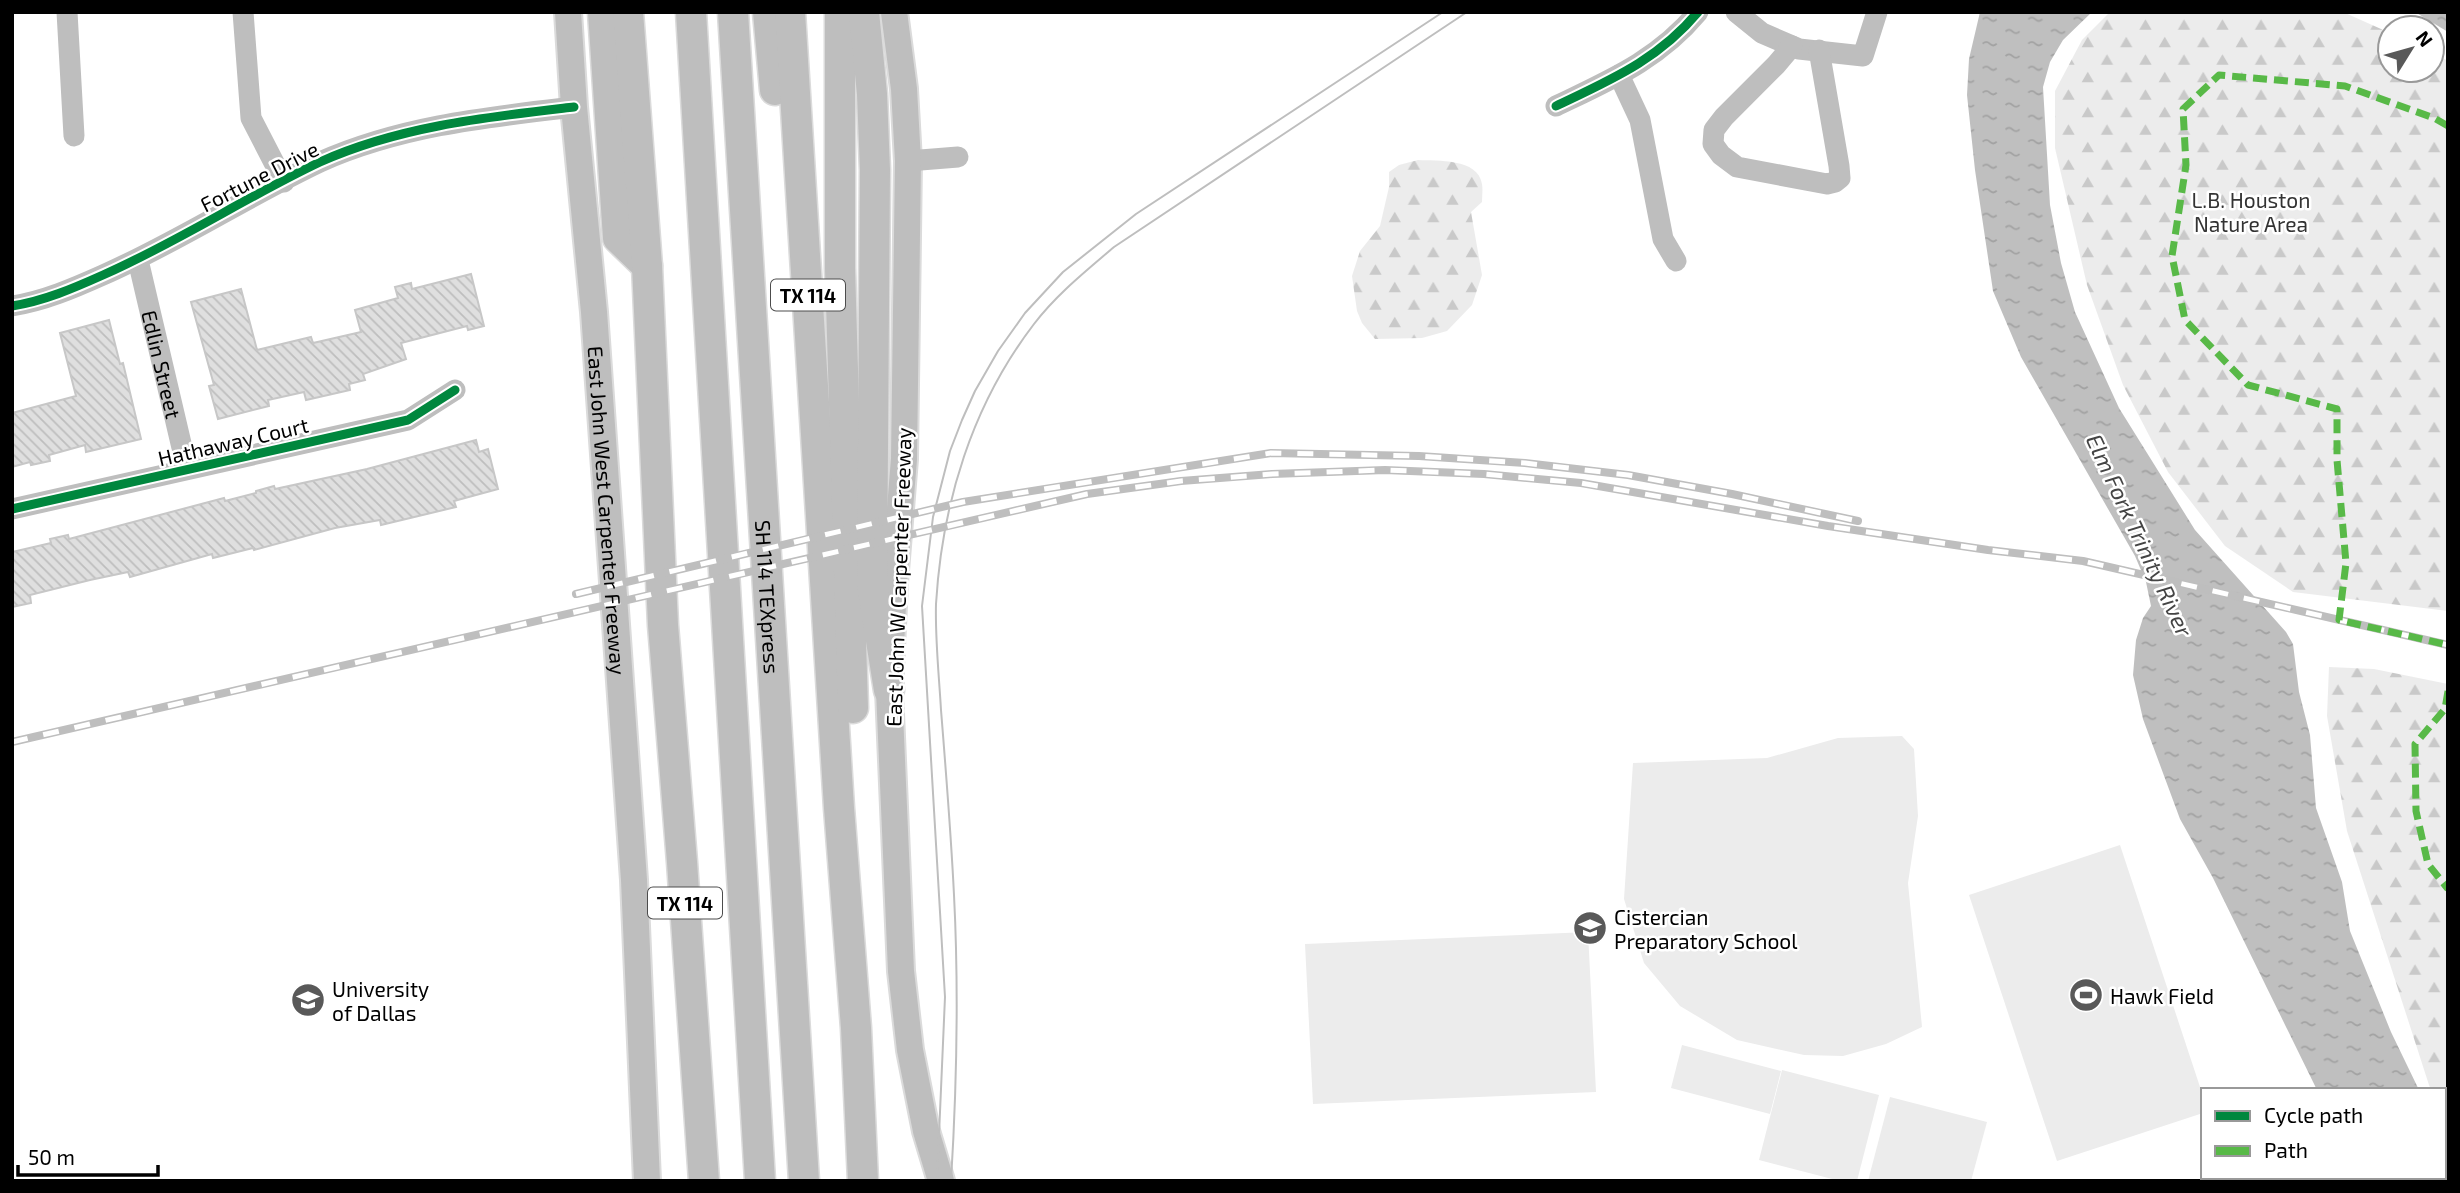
<svg xmlns="http://www.w3.org/2000/svg" width="2460" height="1193" viewBox="0 0 2460 1193" font-family="'Exo 2',sans-serif">
<style>
.green{fill:#ececec}
.forest{fill:url(#forest-firs)}
.water{fill:url(#water-ripples)}
.building{fill:url(#building-back-hatch);stroke:#c7c7c7;stroke-width:2}
.lines{fill:none;stroke-linecap:round;stroke-linejoin:round}
.major-casing{stroke:#dbdbdb;stroke-width:30}
.highway-casing{stroke:#dbdbdb;stroke-width:33}
.minor{stroke:#bebebe;stroke-width:21}
.major{stroke:#bebebe;stroke-width:26}
.highway{stroke:#bebebe;stroke-width:30}
.tram{stroke:#bebebe;stroke-width:2}
.rail-casing{stroke:#bebebe;stroke-width:8}
.rail{stroke:#fff;stroke-width:5;stroke-dasharray:16;stroke-linecap:butt}
.quiet{stroke:#58b947;stroke-width:7;stroke-dasharray:14 7;stroke-linecap:butt}
.cycleway-casing{stroke:#fff;stroke-width:13}
.cycleway{stroke:#00873e;stroke-width:9}
.labels{text-anchor:middle;dominant-baseline:central;stroke-width:5;stroke-linejoin:round;paint-order:stroke}
.shield{fill:#fff;stroke:#4c4c4c;stroke-width:2}
.shield-label{font-size:19px;font-weight:bold;fill:#000}
.street-label{font-size:21px;fill:#000;stroke:#fff}
.park-label{font-size:21px;fill:#333;stroke:#fff}
.poi-label{font-size:21px;fill:#000;stroke:#fff;text-anchor:start}
.water-label{font-size:23px;font-style:italic;fill:#444;stroke:#fff}
</style>
<defs>
<pattern id="forest-firs" width="22" height="20" patternUnits="userSpaceOnUse" patternTransform="scale(1.75)"><rect width="22" height="20" fill="#ececec"/><path d="M5 1l3.5 6h-7zM16 11l3.5 6h-7z" fill="#c9c9c9"/></pattern>
<pattern id="water-ripples" width="26" height="14" patternUnits="userSpaceOnUse" patternTransform="scale(1.75)"><rect width="26" height="14" fill="#bfbfbf"/><path d="M2 4q2-2 4 0t4 0M15 11q2-2 4 0t4 0" fill="none" stroke="#a2a2a2"/></pattern>
<pattern id="building-back-hatch" width="6" height="6" patternUnits="userSpaceOnUse" patternTransform="scale(1.75)"><rect width="6" height="6" fill="#dfdfdf"/><path d="M-1 5l2 2M0 0l6 6M5-1l2 2" fill="none" stroke="#bebebe"/></pattern>
</defs>
<rect width="100%" height="100%" fill="#fff"/>
<g class="green">
<path d="M1902,736l12,13 4,67 -10,67 14,144 -36,17 -43,12 -39,-1 -67,-15 -57,-34 -36,-43 -20,-64 9,-136 134,-5 71,-20z"/>
<path d="M2120,845l83,251v17l-146,48 -88,-266z"/>
<path d="M1588,932l8,160 -283,12 -8,-160z"/>
<path d="M1682,1045l99,26 -11,43 -99,-26z"/>
<path d="M1782,1070l97,25 -22,86h-17l-81,-21z"/>
<path d="M1890,1097l97,25 -16,59h-103z"/>
</g>
<g class="forest">
<path d="M2110,12h233l47,21v37h42v-18l16,9v550l-155,-19 -68,-46 -57,-74 -45,-87 -36,-100 -32,-137v-57l27,-51z"/>
<path d="M1418,160c19,1 60,-2 64,24 1,6 0,12 0,18l-11,10 11,63 -10,30 -25,26 -25,7 -47,1 -13,-16 -5,-12 -5,-35 8,-25 20,-25 9,-39v-15l10,-7z"/>
<path d="M2329,667l45,2 74,15v449l-4,-9v-34h-13l-2,-5 -82,-254 -20,-115z"/>
</g>
<g class="water">
<path d="M1980,12h112l-29,28 -13,22 -7,25 7,118 11,58 14,49 44,96 76,122 91,102 7,12 6,48 11,43 6,73 26,74 8,49 41,101 28,58h-102l-104,-212 -33,-59 -37,-100 -10,-44 3,-35 7,-22 8,-12 -5,-24 -11,-26 -114,-199 -28,-66 -18,-121 -8,-75 2,-36z"/>
<path d="M2415,12h33v20z"/>
<path d="M2444,1150l4,8v23h-83l-2,-4h81z"/>
</g>
<g class="building">
<path d="M471,274l13,52 -16,4 -1,-4 -66,17 5,16 -43,15 2,6 -16,4 1,6 -44,10 -2,-8 -36,8 1,6 -51,13 -9,-33 5,-1 -23,-83 50,-13 16,61 54,-13 2,6 48,-11 -6,-22 43,-12 -3,-11 16,-4 1,6z"/>
<path d="M109,320l11,44 3,-1 18,76 -55,13 -1,-7 -36,10 1,6 -19,4 -1,-3 -18,5v-54l64,-17 -16,-63z"/>
<path d="M476,440l3,12 9,-3 10,40 -44,12 2,6 -75,18 -1,-5 -45,8 -81,22 -1,-2 -40,10 -1,-4 -82,23 -2,-5 -38,8 -60,15 1,8 -19,4v-55l39,-9 -1,-4 18,-4 1,4 155,-41 1,3 31,-8v-2l18,-5 1,3 92,-20z"/>
</g>
<g class="lines">
<g class="major-casing">
<g id="major">
<path id="s2" d="M568,12l6,95 20,205 40,568 13,301"/>
<path d="M894,12l10,77 4,72 -4,298 -10,124 -5,107 12,281 9,79 16,81 15,50"/>
</g>
</g>
<g class="highway-casing">
<g id="highway">
<path d="M603,12l15,226 29,28"/>
<path d="M628,12l19,254 16,359 19,237 22,319"/>
<path d="M691,12l69,1169"/>
<path id="s3" d="M733,12l71,1169"/>
<path d="M768,12l7,78"/>
<path d="M790,12l49,796 17,220 7,153"/>
<path d="M840,12v256l13,440"/>
<path d="M864,12l8,82 3,76 -3,415 17,105"/>
</g>
</g>
<g class="minor">
<path d="M67,12l7,124"/>
<path d="M243,12l8,106 33,64"/>
<path d="M1736,12l26,21 37,16 64,7 14,-44"/>
<path d="M1792,46l-16,19 -52,52 -10,13 -1,14 8,11 16,12 90,17 8,-2 5,-4 -1,-12 -20,-116"/>
<path d="M1619,75l21,45 23,119 13,22"/>
<path d="M1556,106c54,-26 102,-46 142,-94"/>
<path d="M908,161l50,-4"/>
<path id="s1" d="M138,260l49,209"/>
<path d="M12,306c32,-5 62,-18 91,-31 75,-33 143,-78 217,-113 80,-36 168,-45 254,-55"/>
<path d="M12,509l396,-89 47,-30"/>
</g>
<use href="#major" class="major"/>
<use href="#highway" class="highway"/>
<g class="tram">
<path d="M937,1181l8,-184 -23,-391 11,-89 17,-66 12,-31 13,-29 23,-40 27,-38 38,-41 73,-58 307,-202"/>
<path d="M951,1181c6,-98 8,-188 3,-286 -3,-62 -8,-123 -13,-185 -2,-35 -6,-71 -5,-106 6,-101 36,-199 98,-280 23,-30 52,-53 80,-77l353,-235"/>
</g>
<g class="rail-casing">
<g id="rail">
<path d="M576,594l387,-92 308,-49 148,3 106,7 103,12 104,19 126,27"/>
<path d="M12,742l1075,-248 94,-13 91,-7 113,-4 99,4 97,9 247,43 160,24 95,11 365,84"/>
</g>
</g>
<use href="#rail" class="rail"/>
<g class="quiet">
<path d="M2448,126l-14,-8 -89,-32 -126,-11 -36,34 3,56 -14,91 13,64 63,65 89,24v51l9,103 -7,57 109,25"/>
<path d="M2448,691l-3,18 -30,35 1,67 12,53 20,25"/>
</g>
<g class="cycleway-casing">
<g id="cycleway">
<path d="M1556,106c54,-26 102,-46 142,-94"/>
<path d="M12,306c32,-5 62,-18 91,-31 75,-33 143,-78 217,-113 80,-36 168,-45 254,-55"/>
<path d="M12,509l396,-89 47,-30"/>
</g>
</g>
<use href="#cycleway" class="cycleway"/>
</g>
<defs>
<g id="school-disc" transform="scale(1.75)"><circle r="9.5" fill="#595959" stroke="#fff"/><path d="M0-5L7-2L0 1L-7-2ZM-4 1L0 2.5L4 1V4Q0 6-4 4Z" fill="#fff"/></g>
<g id="stadium-disc" transform="scale(1.75)"><circle r="9.5" fill="#595959" stroke="#fff"/><path d="M0-5a6.5 5 0 1 0 0 10a6.5 5 0 1 0 0-10ZM-3.5-1.8h7v3.6h-7Z" fill="#fff"/></g>
<g id="university-disc" transform="scale(1.75)"><circle r="9.5" fill="#595959" stroke="#fff"/><path d="M0-5L7-2L0 1L-7-2ZM-4 1L0 2.5L4 1V4Q0 6-4 4Z" fill="#fff"/></g>
</defs>
<g fill-rule="evenodd">
<use href="#school-disc" x="1590" y="928"/>
<use href="#stadium-disc" x="2086" y="995"/>
<use href="#university-disc" x="308" y="1000"/>
</g>
<g class="labels">
<g class="shield">
<rect x="771" y="279.5" width="74" height="31" rx="5"/>
<rect x="648" y="887.5" width="74" height="31" rx="5"/>
</g>
<g class="shield-label">
<text x="808" y="295">TX 114</text>
<text x="685" y="903">TX 114</text>
</g>
<g class="street-label">
<text transform="translate(259 176) rotate(-27)">Fortune Drive</text>
<text stroke="none"><textPath href="#s1" startOffset="107">Edlin Street</textPath></text>
<text transform="translate(233 441) rotate(-13)">Hathaway Court</text>
<text stroke="none"><textPath href="#s2" startOffset="500">East John West Carpenter Freeway</textPath></text>
<text transform="translate(898 577) rotate(-88)">East John W Carpenter Freeway</text>
<text stroke="none"><textPath href="#s3" startOffset="586">SH 114 TEXpress</textPath></text>
</g>
<g class="park-label">
<text x="2251" y="199">L.B. Houston<tspan x="2251" dy="24">Nature Area</tspan></text>
</g>
<g class="poi-label">
<text x="1614" y="916">Cistercian<tspan x="1614" dy="24">Preparatory School</tspan></text>
<text x="332" y="988">University<tspan x="332" dy="24">of Dallas</tspan></text>
<text x="2110" y="995">Hawk Field</text>
</g>
<g class="water-label">
<text transform="translate(2140 535) rotate(65)">Elm Fork Trinity River</text>
</g>
</g>
<rect width="2460" height="1193" fill="none" stroke="#000000" stroke-width="28"/>
<rect x="2201" y="1088" width="245" height="91" fill="#ffffff" stroke="#999999" stroke-width="2"/>
<rect x="2215" y="1111" width="35" height="10" fill="#00873e" stroke="#999999" stroke-width="2"/>
<text x="2264" y="1123" font-size="21" fill="#000000">Cycle path</text>
<rect x="2215" y="1146" width="35" height="10" fill="#58b947" stroke="#999999" stroke-width="2"/>
<text x="2264" y="1158" font-size="21" fill="#000000">Path</text>
<g transform="translate(2411 49) rotate(53)"><circle r="33" fill="#ffffff" stroke="#999999" stroke-width="2"/>
<path d="M0-5L12 26L0 18L-12 26Z" fill="#595959"/>
<text y="-10" font-size="19" font-weight="bold" text-anchor="middle" fill="#000000">N</text>
</g>
<path d="M18 1165v10h140v-10" fill="none" stroke="#000000" stroke-width="3.5"/>
<text x="28" y="1165" font-size="21" fill="#000000" stroke="#ffffff" stroke-width="5" paint-order="stroke">50 m</text>
</svg>
